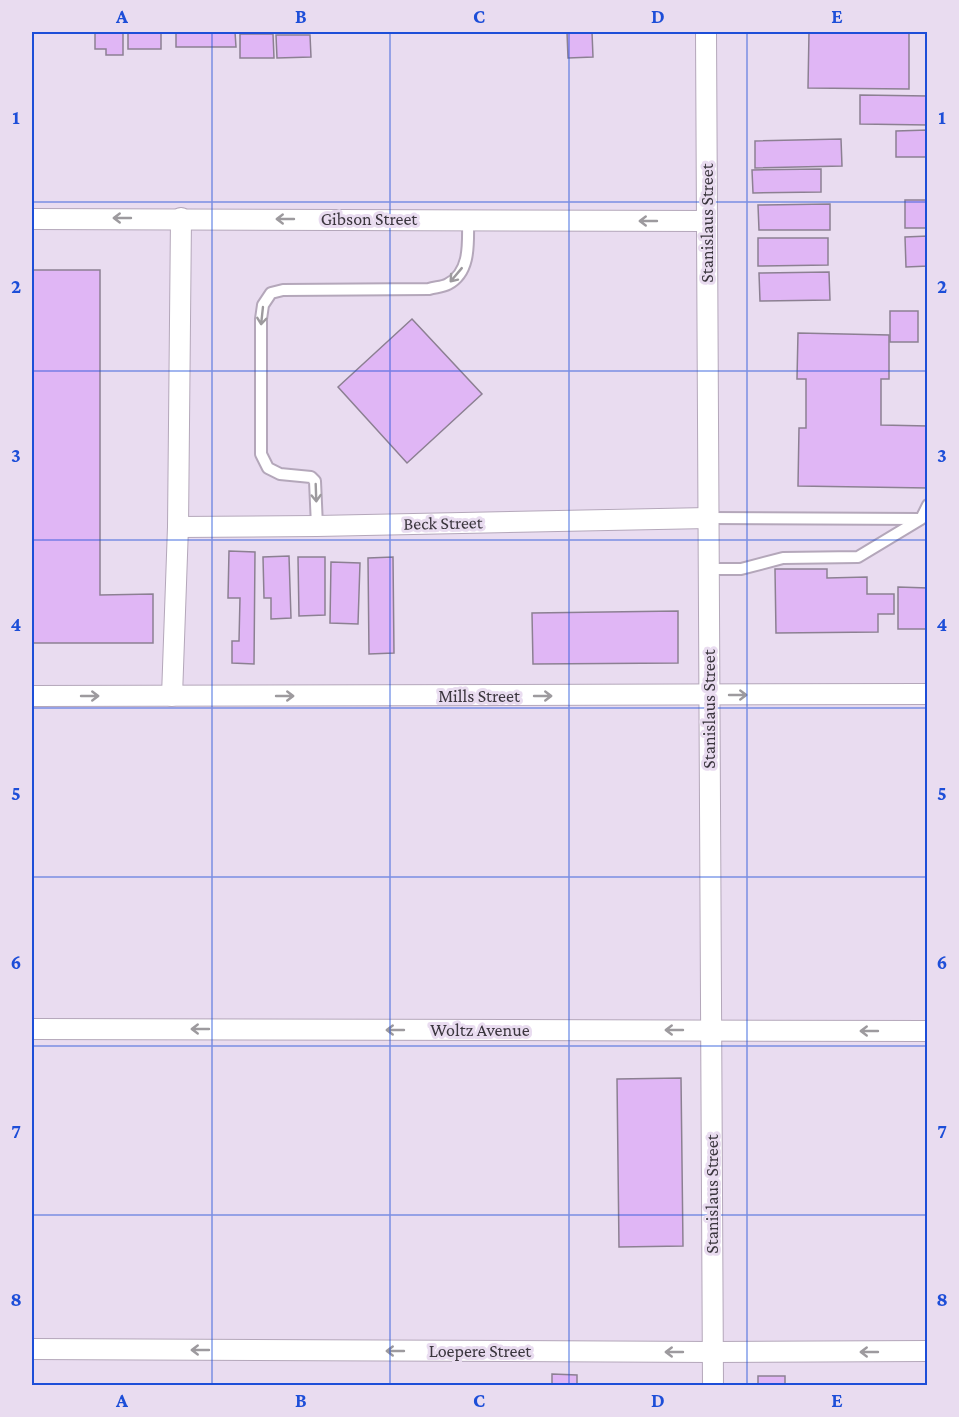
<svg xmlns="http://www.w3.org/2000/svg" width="959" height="1417" viewBox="0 0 959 1417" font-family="'Crimson Pro',serif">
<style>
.building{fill:#e0b6f5;stroke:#8c8092;stroke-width:1.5}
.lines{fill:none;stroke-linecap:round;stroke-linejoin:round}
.lane-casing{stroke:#b4a7ba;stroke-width:14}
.street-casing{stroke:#b4a7ba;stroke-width:22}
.lane{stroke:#fff;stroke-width:10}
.street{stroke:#fff;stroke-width:20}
.oneway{stroke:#9d9a9e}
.grid{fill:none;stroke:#1d4ed8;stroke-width:1.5;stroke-opacity:0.55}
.labels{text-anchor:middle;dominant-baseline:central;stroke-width:6;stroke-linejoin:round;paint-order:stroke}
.street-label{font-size:18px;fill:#3b363e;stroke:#e9dcf0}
.neatline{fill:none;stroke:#1d4ed8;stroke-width:2}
.grid-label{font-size:20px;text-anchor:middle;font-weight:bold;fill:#1d4ed8}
</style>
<rect width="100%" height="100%" fill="#e9dcf0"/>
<g class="building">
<path d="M95,32h28v23h-17v-6h-11z"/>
<rect x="128" y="32" width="33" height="17"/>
<path d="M176,32h59l1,15h-60z"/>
<path d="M567,32h25l1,25 -25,1z"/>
<path d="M809,32h83v1h17v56l-101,-1z"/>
<path d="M240,34h33l1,24h-34z"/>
<path d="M276,35h34l1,22 -34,1z"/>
<path d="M860,95l68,1v29l-68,-1z"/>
<path d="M928,130v27h-32v-26z"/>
<path d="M841,139l1,27 -87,2v-27z"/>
<path d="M821,169v23l-68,1 -1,-23z"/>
<rect x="905" y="200" width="23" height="28"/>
<path d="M830,204v26h-71l-1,-25z"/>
<path d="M928,236v30l-22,1 -1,-30z"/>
<path d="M758,238h70v27l-70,1z"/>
<path d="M32,270h68v325l53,-1v49h-121z"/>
<path d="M829,272l1,28 -70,1 -1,-28z"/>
<rect x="890" y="311" width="28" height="31"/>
<path d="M412,319l70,75 -75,69 -69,-76z"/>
<path d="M798,333l91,2v44h-8v46l47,1v62l-130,-2 1,-58h7v-49h-9z"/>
<path d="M229,551l26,1 -1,112 -22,-1v-22h7l1,-43h-12z"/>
<path d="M289,556l2,62 -20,1v-21h-7l-1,-41z"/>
<path d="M298,557h27v58l-26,1z"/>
<path d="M393,557l1,96 -25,1 -1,-96z"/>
<path d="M331,562l29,1 -2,61 -28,-1z"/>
<path d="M775,569h52v9l40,-1v17h27v20h-16v18l-102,1z"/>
<path d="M898,587l30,1v41h-30z"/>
<path d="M678,611v52l-145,1 -1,-51z"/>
<path d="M681,1078l2,168 -64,1 -2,-168z"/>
<path d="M552,1374l25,1v11h-25z"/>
<rect x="758" y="1376" width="27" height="10"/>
</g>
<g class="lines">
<g class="lane-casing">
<g id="lane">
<path d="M708,518l212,1"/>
<path d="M317,526l-2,-45 -4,-4 -31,-3 -12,-6 -7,-14v-135l2,-14 8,-12 12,-3 146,-1c6,-2 14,-2 19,-5 23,-12 20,-42 20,-64"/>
<path d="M709,569h32l42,-11 75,-1 63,-38 7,-14"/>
</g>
</g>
<g class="street-casing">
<g id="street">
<path d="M706,32l7,1354"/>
<path d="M32,219l675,2"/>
<path d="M178,527l139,-1 391,-8"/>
<path d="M32,696l896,-2"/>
<path d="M172,696l6,-169 3,-309"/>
<path d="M32,1029l896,2"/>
<path d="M32,1349l681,3 215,-1"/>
</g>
</g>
<use href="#lane" class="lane"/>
<use href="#street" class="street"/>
</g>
<defs><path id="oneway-shaft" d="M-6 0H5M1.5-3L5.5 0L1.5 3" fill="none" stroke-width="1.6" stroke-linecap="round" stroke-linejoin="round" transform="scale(1.5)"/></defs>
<g class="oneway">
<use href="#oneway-shaft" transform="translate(122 218) rotate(180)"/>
<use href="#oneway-shaft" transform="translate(285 219) rotate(-180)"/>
<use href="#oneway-shaft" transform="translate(648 221) rotate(-180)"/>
<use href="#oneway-shaft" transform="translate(456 275) rotate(130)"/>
<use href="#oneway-shaft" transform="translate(262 316) rotate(96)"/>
<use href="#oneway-shaft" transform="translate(316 493) rotate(88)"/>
<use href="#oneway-shaft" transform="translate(738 695)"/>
<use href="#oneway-shaft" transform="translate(90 696)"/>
<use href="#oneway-shaft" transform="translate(285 696)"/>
<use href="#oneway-shaft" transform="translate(543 696)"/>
<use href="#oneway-shaft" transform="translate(200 1029) rotate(-180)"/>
<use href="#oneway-shaft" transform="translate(395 1030) rotate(-180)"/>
<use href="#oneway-shaft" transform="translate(674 1030) rotate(-180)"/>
<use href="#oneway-shaft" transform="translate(869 1031) rotate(-180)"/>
<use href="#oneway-shaft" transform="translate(200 1350) rotate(-180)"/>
<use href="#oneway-shaft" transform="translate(395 1351) rotate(-180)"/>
<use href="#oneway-shaft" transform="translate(674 1352) rotate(-180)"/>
<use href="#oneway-shaft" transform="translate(869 1352) rotate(180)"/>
</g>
<path class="grid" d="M212,32v1354M390,32v1354M569,32v1354M747,32v1354M32,202h896M32,371h896M32,540h896M32,708h896M32,877h896M32,1046h896M32,1215h896"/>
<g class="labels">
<g class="street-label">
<text x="369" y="219">Gibson Street</text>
<text transform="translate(707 223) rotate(-90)">Stanislaus Street</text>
<text transform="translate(443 523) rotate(-1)">Beck Street</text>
<text x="479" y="696">Mills Street</text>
<text transform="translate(709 709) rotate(-90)">Stanislaus Street</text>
<text x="480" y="1030">Woltz Avenue</text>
<text transform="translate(712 1194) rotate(-90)">Stanislaus Street</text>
<text x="480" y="1351">Loepere Street</text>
</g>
</g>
<rect width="959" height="1417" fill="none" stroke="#e9dcf0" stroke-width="66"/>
<rect x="33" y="33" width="893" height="1351" class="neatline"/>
<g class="grid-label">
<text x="122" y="23">A</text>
<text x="301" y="23">B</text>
<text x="479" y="23">C</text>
<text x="658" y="23">D</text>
<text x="837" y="23">E</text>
<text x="16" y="124">1</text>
<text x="942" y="124">1</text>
<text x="16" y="293">2</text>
<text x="942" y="293">2</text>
<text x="16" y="462">3</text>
<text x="942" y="462">3</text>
<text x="16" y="631">4</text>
<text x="942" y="631">4</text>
<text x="16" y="800">5</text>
<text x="942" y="800">5</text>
<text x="16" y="969">6</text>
<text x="942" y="969">6</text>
<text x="16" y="1138">7</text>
<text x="942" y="1138">7</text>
<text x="16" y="1306">8</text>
<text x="942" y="1306">8</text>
<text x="122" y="1407">A</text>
<text x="301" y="1407">B</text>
<text x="479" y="1407">C</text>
<text x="658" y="1407">D</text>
<text x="837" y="1407">E</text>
</g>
</svg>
